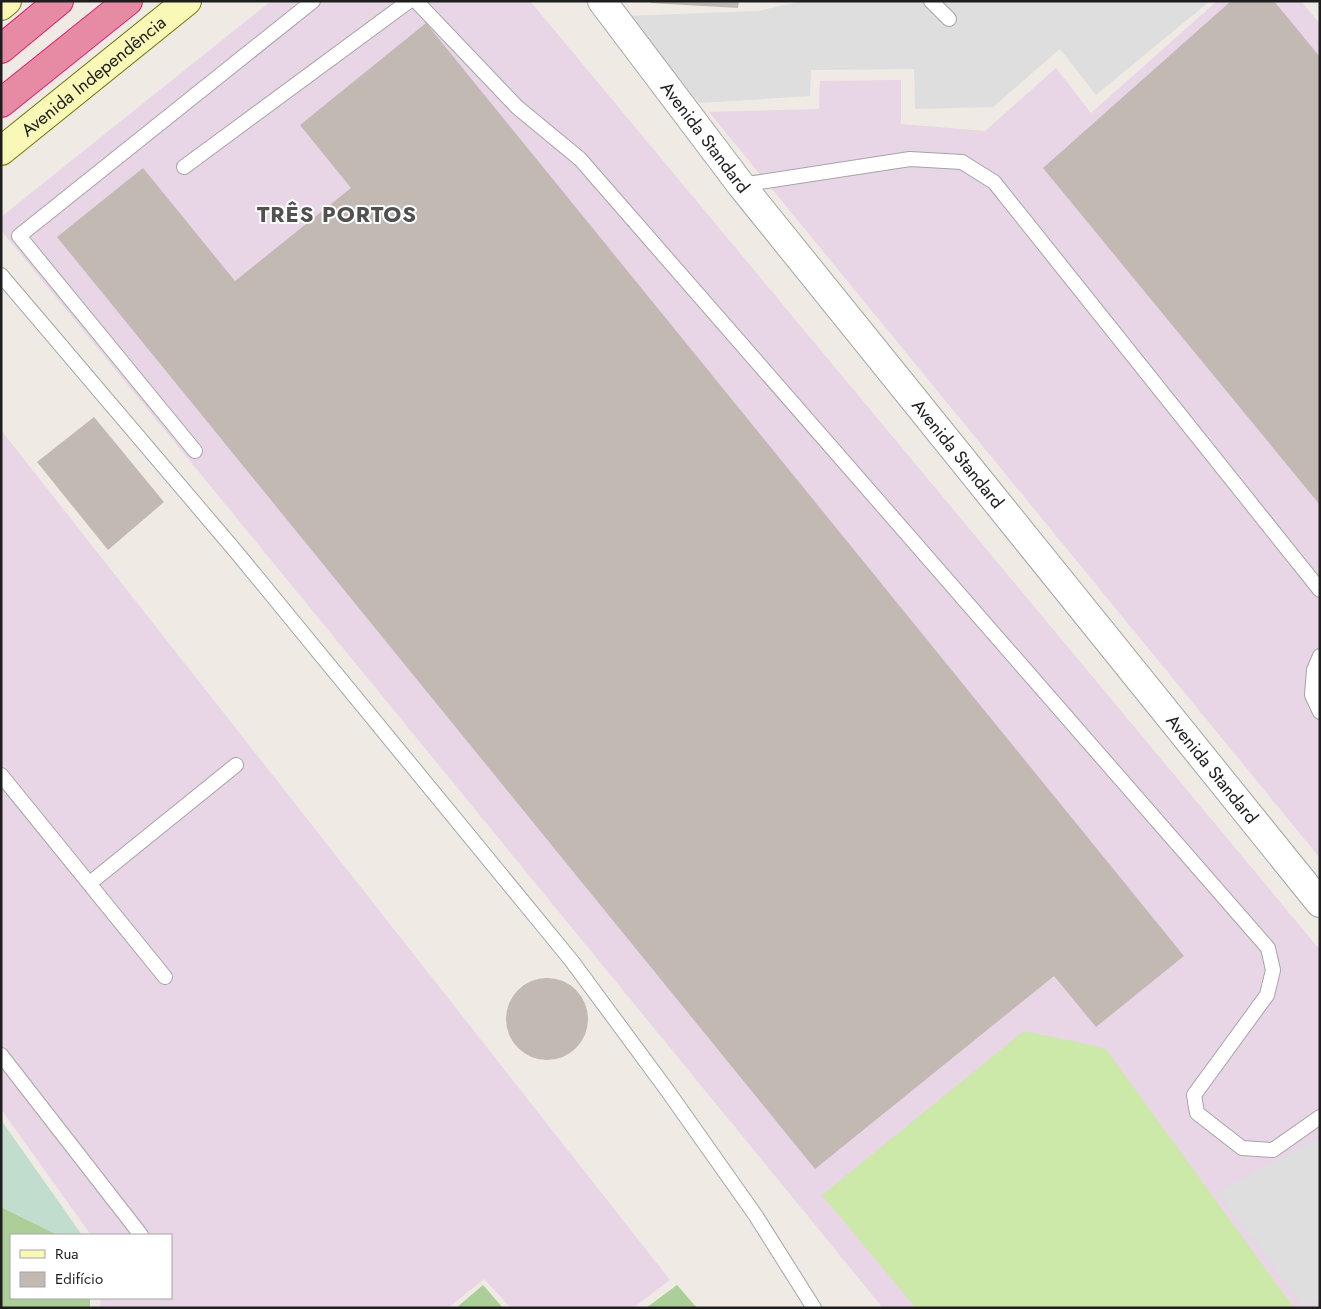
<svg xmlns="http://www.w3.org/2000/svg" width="1321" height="1309" viewBox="0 0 1321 1309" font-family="Jost,sans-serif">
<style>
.industrial{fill:#e8d5e6}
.grass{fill:#cde9a9}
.forest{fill:#acce98}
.wetland{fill:#c0ddce}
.parking{fill:#dedede}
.building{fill:#c3b9b3}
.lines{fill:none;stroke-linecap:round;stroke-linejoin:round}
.lane-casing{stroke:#a5a5a5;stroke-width:16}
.street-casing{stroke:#a5a5a5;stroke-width:30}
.secondary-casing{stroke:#717505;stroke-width:30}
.highway-casing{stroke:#d92470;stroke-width:30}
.lane{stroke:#fff;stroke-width:14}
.street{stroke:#fff;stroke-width:28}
.secondary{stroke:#f9f8b7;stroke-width:28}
.highway{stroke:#e68ba3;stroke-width:28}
.labels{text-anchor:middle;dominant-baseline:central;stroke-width:4;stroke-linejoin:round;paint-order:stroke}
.street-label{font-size:18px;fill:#1e1e1e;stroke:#fff}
.district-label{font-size:22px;font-weight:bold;letter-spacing:1px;fill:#515151;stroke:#fff}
</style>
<rect width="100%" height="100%" fill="#efeae4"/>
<g class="industrial">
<path d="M271,1h259l790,949v358h-437l-882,-1078v-13z"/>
<path d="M1217,1h84l19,23v834l-611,-746 110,-3 1,-28 81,-1v44l84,7 71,-63 35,45z"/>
<path d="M1,430l669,850 -37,28h-122l-27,-29 -36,29h-348l1,-10h70v-63h-80l-90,-126z"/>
</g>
<path class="grass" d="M1024,1031l81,17 189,260h-378l-94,-113z"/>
<g class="forest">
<path d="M1,1207l57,28h-47v63h79v10h-89z"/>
<path d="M483,1285l20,23h-47z"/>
<path d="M677,1285l20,23h-51z"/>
</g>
<path class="wetland" d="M1,1120l81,115h-24l-57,-28z"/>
<g class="parking">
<path d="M803,1h407l-114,94 -36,-46 -67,58 -78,2 -1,-40 -103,1 -1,26 -111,7 -72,-87 131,-5z"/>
<path d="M1320,1138v162l-17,6 -86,-114z"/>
</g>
<g class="building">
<path d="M651,1h88l-1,7 -87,-5z"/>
<path d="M1231,1h43l46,56v448l-277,-337z"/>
<path d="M426,23l758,933 -88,71 -42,-51 -239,193 -758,-932 86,-69 92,113 116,-93 -51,-63z"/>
<path d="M94,417l70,85 -56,48 -71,-88z"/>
<circle cx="547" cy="1019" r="41"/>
</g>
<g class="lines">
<g class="lane-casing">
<g id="lane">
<path d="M416,1l101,106 63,52 688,789 5,22 -6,25 -73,100 3,18 45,35 31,2 47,-33"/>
<path d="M931,1l18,18"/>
<path d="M184,167l225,-166"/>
<path d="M741,185l169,-26 52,3 32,20 326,408"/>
<path d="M1,275l237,279 333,406 96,130 89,126 58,92"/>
<path d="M195,451l-176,-215 294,-235"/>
<path d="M1320,656l-6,14 -2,25 8,17"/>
<path d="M1,775l164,202"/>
<path d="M90,883l146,-118"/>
<path d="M1,1055l140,180"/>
</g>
</g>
<g class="street-casing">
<g id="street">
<path id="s1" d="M602,1l139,184 579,718"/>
</g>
</g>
<g class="secondary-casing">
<g id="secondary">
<path d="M1,6l6,-5"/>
<path id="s2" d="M1,151l186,-150"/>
</g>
</g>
<g class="highway-casing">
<g id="highway">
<path d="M1,49l58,-48"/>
<path d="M1,103l127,-102"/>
</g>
</g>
<use href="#lane" class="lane"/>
<use href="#street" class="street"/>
<use href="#secondary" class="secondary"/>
<use href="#highway" class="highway"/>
</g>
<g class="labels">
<g class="street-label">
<text stroke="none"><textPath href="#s2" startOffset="119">Avenida Independência</textPath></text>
<text stroke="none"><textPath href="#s1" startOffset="171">Avenida Standard</textPath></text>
<text stroke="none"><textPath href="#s1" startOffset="576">Avenida Standard</textPath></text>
<text stroke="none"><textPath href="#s1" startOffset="981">Avenida Standard</textPath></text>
</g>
<g class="district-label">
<text x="337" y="214">TRÊS PORTOS</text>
</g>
</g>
<rect width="1321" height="1309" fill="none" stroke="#1e1e1e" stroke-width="5"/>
<rect x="10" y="1234" width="162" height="65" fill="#ffffff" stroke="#a5a5a5"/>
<rect x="20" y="1250" width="25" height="8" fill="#f9f8b7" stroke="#a5a5a5"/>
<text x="55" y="1259" font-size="15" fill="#1e1e1e">Rua</text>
<rect x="20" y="1272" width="25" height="15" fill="#c3b9b3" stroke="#a5a5a5"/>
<text x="55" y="1284" font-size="15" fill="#1e1e1e">Edifício</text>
</svg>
